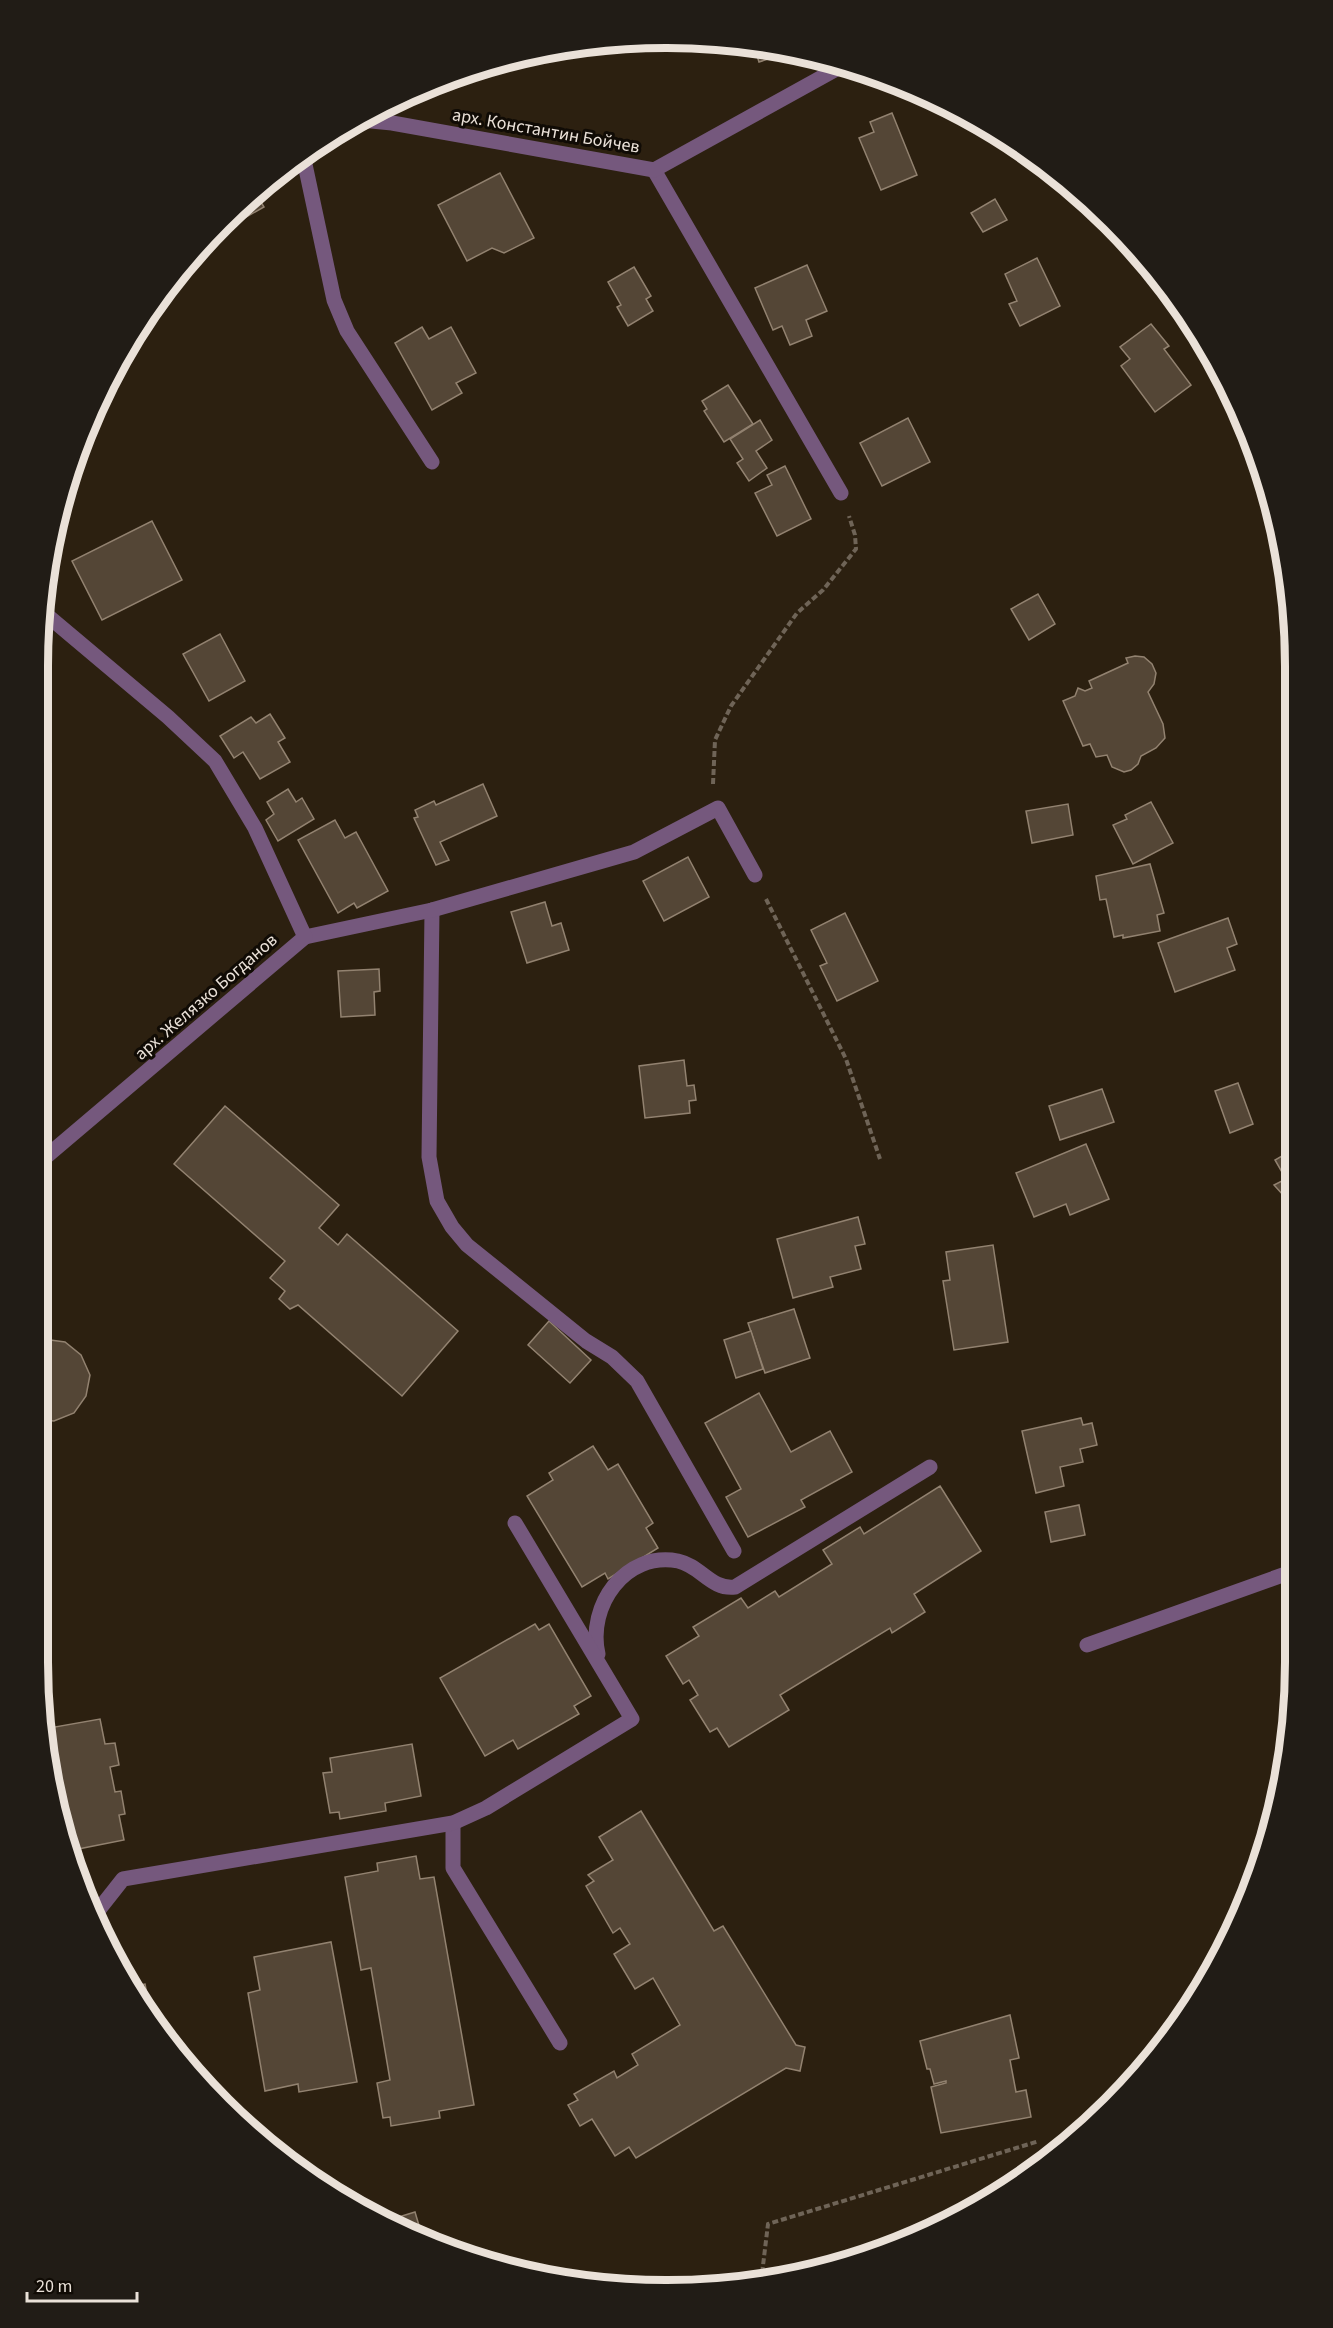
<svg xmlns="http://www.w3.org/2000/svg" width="1333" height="2328" viewBox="0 0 1333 2328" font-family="'Source Sans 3',sans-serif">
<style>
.building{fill:#544636;stroke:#928270;stroke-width:1.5}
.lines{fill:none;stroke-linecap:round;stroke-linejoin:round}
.path{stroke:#6f6457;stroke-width:4;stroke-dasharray:6 3;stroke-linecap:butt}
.service{stroke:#75587d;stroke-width:15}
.minor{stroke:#75587d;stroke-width:15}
.labels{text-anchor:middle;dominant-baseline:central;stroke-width:6;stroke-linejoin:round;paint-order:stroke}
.street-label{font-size:18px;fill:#eae1d8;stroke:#100b05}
.rim{fill:none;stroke:#eae1d8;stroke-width:8}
</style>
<rect width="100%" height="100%" fill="#2c2010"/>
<g class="building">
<path d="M754,46l35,4 4,1 -34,11z"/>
<path d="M892,113l25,62 -36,15 -22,-52 15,-6 -4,-10z"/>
<path d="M500,173l34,65 -30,15 -12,-5 -25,13 -29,-56z"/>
<path d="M256,194l8,13 -41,23 -5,-4z"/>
<path d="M995,199l12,21 -24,12 -12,-19z"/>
<path d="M1037,258l23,48 -40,20 -11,-22 8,-3 -12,-27z"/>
<path d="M807,265l20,46 -21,9 6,16 -22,9 -8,-19 -9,4 -18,-42z"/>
<path d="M634,267l17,29 -5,3 7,12 -25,15 -11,-19 4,-2 -13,-23z"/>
<path d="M1151,324l18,22 -5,3 27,36 -36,27 -34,-46 9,-7 -10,-12z"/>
<path d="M422,327l7,12 22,-12 25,46 -20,10 6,10 -30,17 -37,-67z"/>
<path d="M728,385l25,39 -29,18 -20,-31 3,-2 -5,-8z"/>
<path d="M908,418l22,44 -48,24 -22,-43z"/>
<path d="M760,420l12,20 -16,11 11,17 -18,13 -12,-18 6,-4 -13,-20z"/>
<path d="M785,466l26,53 -34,17 -22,-43 17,-8 -5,-10z"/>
<path d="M152,521l30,59 -80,40 -30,-59z"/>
<path d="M1038,594l17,30 -26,16 -18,-31z"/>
<path d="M220,634l25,47 -36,20 -26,-47z"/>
<path d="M1135,656l9,1 8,7 4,9 -2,11 -6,8 15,32 2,14 -9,10 -15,8 -3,8 -7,6 -7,2 -12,-5 -5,-12 -11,2 -6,-13 -7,2 -20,-45 12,-5 3,-8 7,3 7,-3 -3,-7 39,-18 -2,-5z"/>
<path d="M270,714l15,24 -7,4 12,20 -30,17 -17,-27 -9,6 -14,-22 31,-19 5,6z"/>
<path d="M483,784l14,32 -57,26 9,18 -13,5 -22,-47 4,-1 -3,-7 19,-9 2,4z"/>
<path d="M288,789l8,13 6,-4 12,21 -36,22 -12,-21 8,-6 -7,-12z"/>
<path d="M1151,802l22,41 -40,21 -20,-39 14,-6 -2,-4z"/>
<path d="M1068,804l5,31 -41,8 -6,-32z"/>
<path d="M335,820l10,18 11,-6 32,59 -31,17 -3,-5 -16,10 -40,-73z"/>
<path d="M688,857l21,40 -45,24 -21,-40z"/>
<path d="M1150,864l14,49 -7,2 3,16 -37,7v-3l-9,2 -8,-38 -6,1 -4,-24z"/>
<path d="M545,902l7,24 9,-3 8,27 -42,13 -16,-51z"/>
<path d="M845,913l33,68 -41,20 -17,-35 7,-3 -16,-33z"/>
<path d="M1228,918l9,26 -10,4 8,22 -60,22 -17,-49z"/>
<path d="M379,969l1,22 -6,1 1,23 -34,2 -3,-46z"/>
<path d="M684,1060l3,26 7,-1 2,15 -7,1 1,12 -45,5 -6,-52z"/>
<path d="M1238,1083l15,41 -23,9 -15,-42z"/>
<path d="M1102,1089l12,33 -54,18 -11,-34z"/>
<path d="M225,1106l114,99 -20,23 19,17 9,-11 111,97 -56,65 -104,-91 -8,4 -11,-10 6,-8 -15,-13 15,-17 -111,-97z"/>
<path d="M1086,1144l23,55 -39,16 -4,-11 -32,13 -18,-44z"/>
<path d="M1294,1149v58l-20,-22 12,-6 -11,-19z"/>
<path d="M858,1217l7,27 -10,2 6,23 -31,8 3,10 -40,11 -16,-59z"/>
<path d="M993,1245l15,97 -54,8 -11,-69 7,-1 -4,-28z"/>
<path d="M794,1309l16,49 -45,15 -17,-50z"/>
<path d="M549,1321l42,39 -21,23 -42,-38z"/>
<path d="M751,1331l12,38 -27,9 -12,-38z"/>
<path d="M43,1339l22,3 16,13 9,20 -4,21 -12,17 -20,8 -12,-1z"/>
<path d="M759,1393l32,59 39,-21 22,41 -51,28 4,7 -57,30 -22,-40 15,-8 -36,-66z"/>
<path d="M1081,1418l2,7 9,-2 5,22 -17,4 3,13 -23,5 4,19 -28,7 -14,-62z"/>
<path d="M593,1446l15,24 10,-6 35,59 -7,5 12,20 -50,31 -3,-6 -23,14 -55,-91 26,-16 -4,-7z"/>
<path d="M940,1486l41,65 -67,43 11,18 -33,21 -2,-5 -110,67 9,15 -60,37 -12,-19 -7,4 -20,-32 8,-5 -9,-15 -6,4 -17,-28 33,-20 -6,-9 48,-29 7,10 27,-17 4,6 53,-33 -9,-14 37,-23 4,7z"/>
<path d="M1079,1505l6,30 -34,7 -6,-30z"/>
<path d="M535,1624l4,6 10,-6 42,72 -17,10 5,8 -61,35 -5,-9 -28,16 -45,-78z"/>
<path d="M100,1719l5,25 10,-1 4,22 -9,2 5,25 6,-1 4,23 -6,1 5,25 -56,11 -25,-113 8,-1 -2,-9z"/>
<path d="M412,1744l9,52 -36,7 1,8 -46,8 -1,-7 -9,1 -7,-40 9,-1 -2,-14z"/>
<path d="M641,1811l73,120 9,-5 73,119 9,2 -5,24 -14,-3 -150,90 -7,-11 -14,9 -23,-37 -12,7 -12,-21 10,-5 -4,-6 40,-23 3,7 21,-13 -6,-11 48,-29 -27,-47 -18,11 -21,-35 16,-10 -10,-16 -7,5 -27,-47 8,-5 -6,-6 25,-15 -14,-23z"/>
<path d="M416,1856l4,23 14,-2 40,228 -35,6 1,7 -49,8 -1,-9 -7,1 -6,-35 13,-3 -19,-112 -10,2 -16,-93 33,-6 -1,-8z"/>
<path d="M331,1942l26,140 -58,10 -1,-8 -33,7 -17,-98 12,-3 -6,-33z"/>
<path d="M145,1984l5,27 8,-1 3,17 -4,1 -26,-42z"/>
<path d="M1010,2015l9,43 -9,2 6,32 10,-2 5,27 -90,16 -10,-46 15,-4v-2l-12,3 -4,-15h-3l-7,-28z"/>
<path d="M415,2212l8,27 -41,-17z"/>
</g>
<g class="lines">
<g class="path">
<path d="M713,784l2,-44 16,-34 66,-93 26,-23 33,-41 -1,-14 -6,-19"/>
<path d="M766,899l80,160 34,100"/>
<path d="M761,2282l7,-58 271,-83"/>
</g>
<g class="service">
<path d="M303,155l31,145 13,31 85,131"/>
<path d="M654,170l187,323"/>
<path d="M432,910l-3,247 8,44 15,26 15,18 119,96 26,16 25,24 97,170"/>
<path d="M1087,1645l207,-74"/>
<path d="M598,1654c-11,-48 27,-103 80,-93 23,5 33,29 57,26l195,-120"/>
<path d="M453,1823v45l107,175"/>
<path d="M93,1917l30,-38 330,-56 33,-15 146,-89 -117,-196"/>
</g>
<g class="minor">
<path d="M361,120l31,3 262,47 188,-104"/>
<path d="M305,937l127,-27 202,-58 84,-44 37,67"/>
<path d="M41,1161l264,-224 -50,-109 -40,-67 -47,-44 -126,-106"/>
</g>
</g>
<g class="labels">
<g class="street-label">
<text transform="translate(546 131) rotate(10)">арх. Константин Бойчев</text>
<text transform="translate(206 997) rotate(-41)">арх. Желязко Богданов</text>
</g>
</g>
<path d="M0 0H1333V2328H0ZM666 48H667A618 618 0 0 1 1285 666V1662A618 618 0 0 1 667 2280H666A618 618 0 0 1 48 1662V666A618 618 0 0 1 666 48Z" fill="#211c16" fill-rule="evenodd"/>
<path class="rim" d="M666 48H667A618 618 0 0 1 1285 666V1662A618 618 0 0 1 667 2280H666A618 618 0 0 1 48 1662V666A618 618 0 0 1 666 48Z"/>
<path d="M27 2292v9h110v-9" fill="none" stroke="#eae1d8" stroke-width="3"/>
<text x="36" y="2292" font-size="18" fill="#eae1d8" stroke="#100b05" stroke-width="4.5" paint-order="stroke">20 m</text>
</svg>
